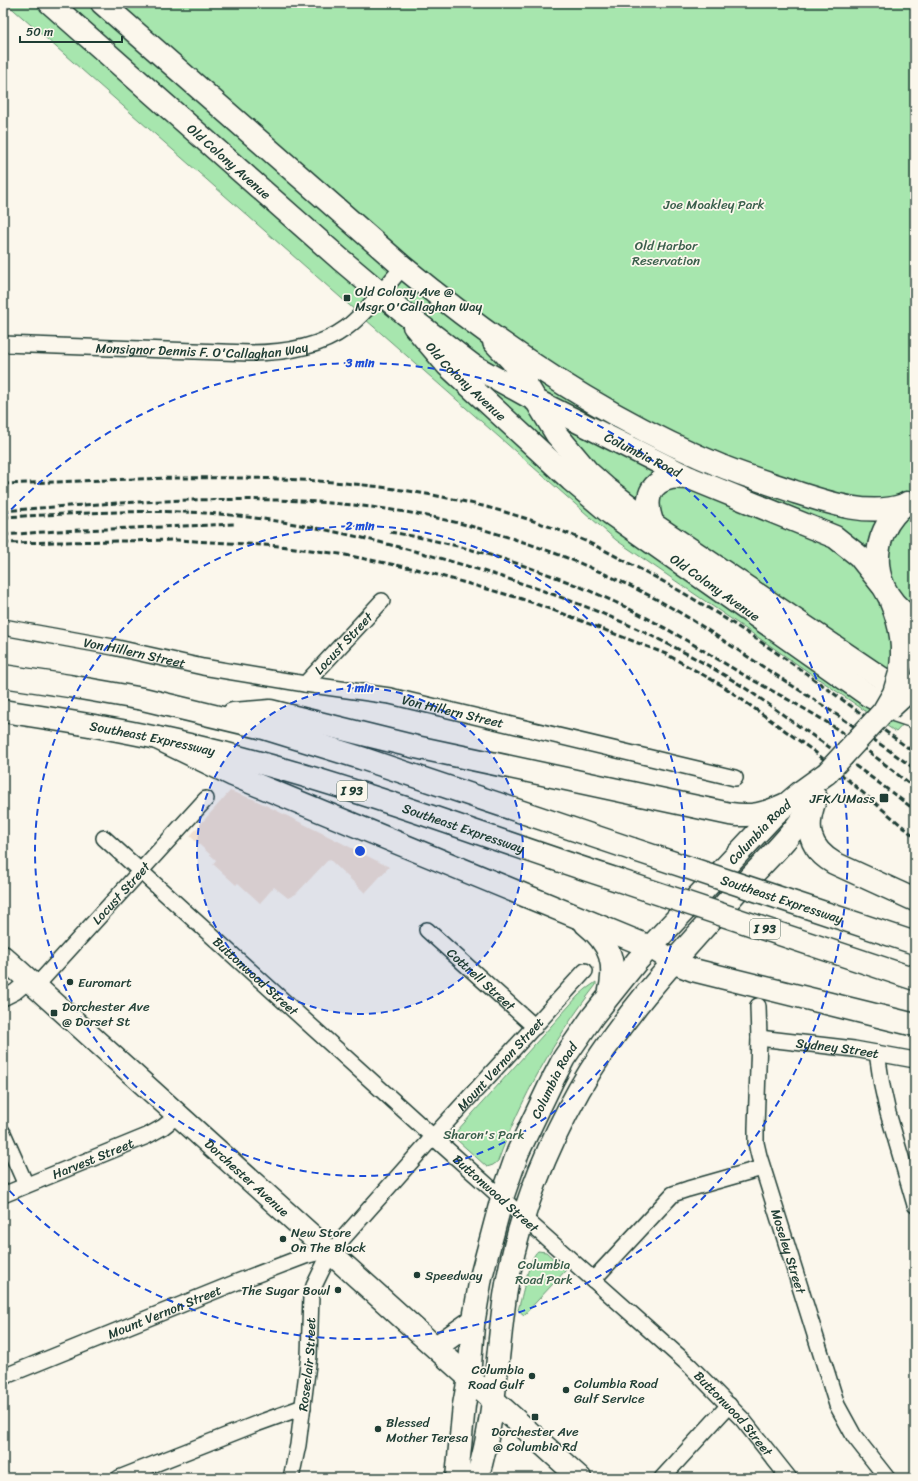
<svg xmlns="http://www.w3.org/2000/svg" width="918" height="1481" viewBox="0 0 918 1481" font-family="Sriracha,sans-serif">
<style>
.built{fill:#f1e0cf}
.green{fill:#a7e6ae;stroke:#639271}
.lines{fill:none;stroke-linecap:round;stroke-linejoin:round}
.street-casing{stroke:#1f3d34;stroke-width:18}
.secondary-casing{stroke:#1f3d34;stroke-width:25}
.primary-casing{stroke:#1f3d34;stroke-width:25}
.highway-casing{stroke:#1f3d34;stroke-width:25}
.street{stroke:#fbf7ec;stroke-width:15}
.secondary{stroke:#fbf7ec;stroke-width:22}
.primary{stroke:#fbf7ec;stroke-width:22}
.highway{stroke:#fbf7ec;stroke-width:22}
.rail{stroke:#1f3d34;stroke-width:3;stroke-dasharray:6 3;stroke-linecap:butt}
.primary-bridge-casing{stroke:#1f3d34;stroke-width:25;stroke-linecap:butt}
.highway-bridge-casing{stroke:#1f3d34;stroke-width:25;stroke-linecap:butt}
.primary-bridge{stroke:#fbf7ec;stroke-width:22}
.highway-bridge{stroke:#fbf7ec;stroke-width:22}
.ring{fill:none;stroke:#1d4ed8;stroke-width:2;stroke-dasharray:7 5}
.poi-dot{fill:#1f3d34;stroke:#fbf7ec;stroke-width:1.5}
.labels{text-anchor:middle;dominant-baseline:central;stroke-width:3.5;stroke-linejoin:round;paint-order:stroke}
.shield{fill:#fbf7ec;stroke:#61756b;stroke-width:1}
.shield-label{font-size:12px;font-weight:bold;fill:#1f3d34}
.street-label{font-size:13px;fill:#1f3d34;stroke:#fbf7ec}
.park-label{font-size:13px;fill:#3a5f4c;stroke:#fbf7ec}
.poi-label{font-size:13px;fill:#1f3d34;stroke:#fbf7ec;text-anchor:start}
.centre{fill:#1d4ed8;stroke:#fbf7ec;stroke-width:2}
.ring-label{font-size:12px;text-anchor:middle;font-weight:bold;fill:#1d4ed8;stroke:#fbf7ec;stroke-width:3.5;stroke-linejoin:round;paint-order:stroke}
</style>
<rect width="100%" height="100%" fill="#fbf7ec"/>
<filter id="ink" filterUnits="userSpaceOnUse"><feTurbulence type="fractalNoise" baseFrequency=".025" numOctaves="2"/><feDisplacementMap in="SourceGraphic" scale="8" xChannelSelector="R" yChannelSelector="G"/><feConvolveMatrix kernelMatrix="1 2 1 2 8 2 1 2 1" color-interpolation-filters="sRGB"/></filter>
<g filter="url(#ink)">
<path class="built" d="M230,791l23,8 79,39 57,29 -24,26 -36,-34 -33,35 -8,4 -14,-11 -14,16 -22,-20 -2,2 -23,-21 3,-4 -26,-24z"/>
<g class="green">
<path d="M6,3h909v708l-19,21 -280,-192z"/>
<path d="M596,982v3c-41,53 -75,113 -98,176l-5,4 -6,2 -30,-27 -2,-4 1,-4 122,-136 8,-7z"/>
<path d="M538,1251l8,1 20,18 -42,45 -6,-5c4,-12 11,-53 20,-59z"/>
</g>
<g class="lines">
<g class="street-casing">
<g id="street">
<path id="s1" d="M3,344l246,9c32,0 70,-5 97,-25 21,-16 39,-41 57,-61"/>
<path id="s2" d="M3,627l110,20 90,20 102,17 85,12 345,82"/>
<path id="s3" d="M305,684l77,-83"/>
<path id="s4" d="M104,838l337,306 249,222 53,54 46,58"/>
<path id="s5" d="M427,930l108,97"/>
<path id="s6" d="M36,986l170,-187"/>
<path d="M3,998l12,-6 14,-12"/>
<path id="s7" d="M758,1006l1,32 -3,90v15l3,13 78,249 17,31 33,42"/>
<path id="s8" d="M759,1038l95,11 61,11"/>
<path d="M877,1053l5,33 6,27 27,92"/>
<path d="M3,1133l23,52"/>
<path id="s9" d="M3,1195l144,-59 16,-9 15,-12"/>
<path d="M593,1280l80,-86 15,-5 74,-21"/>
<path id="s10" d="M3,1377l234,-95 68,-26 15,-4 10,1"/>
<path d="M119,1478l137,-54 47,-17"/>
<path id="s11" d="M291,1478l7,-33 11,-89 2,-60 3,-10 16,-33 103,-116 152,-166"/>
<path d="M662,1478l67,-73"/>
</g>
</g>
<g class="secondary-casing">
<g id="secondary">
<path id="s12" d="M414,326l33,39 124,115 39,33 258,182 29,16 18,6"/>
<path d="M494,342l18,19 45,74 31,37 19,17 46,35 258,174"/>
</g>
</g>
<g class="primary-casing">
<g id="primary">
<path id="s13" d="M50,3l290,256 64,54 68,52 63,35 155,78 145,59 24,19 23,29"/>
<path d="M102,3l301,264c97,80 206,154 323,201 23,9 46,16 69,24 34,11 74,25 109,13"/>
<path d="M907,503c-42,31 -38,92 8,117"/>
<path d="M653,524c-8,-20 -7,-41 18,-46 6,-1 13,0 19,0"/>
<path d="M891,602c10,23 14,46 9,71"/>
<path id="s14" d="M3,957l577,521"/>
<path d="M436,1347l37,-26"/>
<path id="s15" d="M457,1478l7,-73 5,-27 4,-53 8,-48 21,-79 16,-46 34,-71 12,-23 29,-42 44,-55 139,-148 26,-22 25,-18"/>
<path d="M477,1478c18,-57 20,-123 28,-182 11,-72 38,-142 74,-206 42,-74 101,-136 158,-199 27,-29 59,-58 79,-93"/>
</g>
</g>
<g class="highway-casing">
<g id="highway">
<path d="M3,676l66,10 74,13 121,29 97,30 271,91"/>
<path id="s16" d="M3,711c84,13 168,27 250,50 122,33 241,79 362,118"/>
<path d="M233,714l37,-3 146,36 314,67c22,3 34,0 54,-9"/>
<path d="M157,738l76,37 417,172 30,18 13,5 222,55"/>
<path d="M815,800c-10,27 -7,48 19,63l81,37"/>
<path d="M586,924c25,20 31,40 23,71"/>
</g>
</g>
<use href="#street" class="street"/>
<use href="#secondary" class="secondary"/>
<use href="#primary" class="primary"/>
<use href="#highway" class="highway"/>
<g class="rail">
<path d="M3,484c190,-7 386,-22 566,50 25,10 48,23 71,35 98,51 186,119 275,184"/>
<path d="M3,511c46,-4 92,-7 137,-9 121,-6 246,-4 361,33 54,16 105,38 155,64 39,21 75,47 112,71 50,32 99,64 147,99"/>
<path d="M3,517c67,-3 135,-8 202,-4 76,5 151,22 224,42 77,22 155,47 227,83 29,14 59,31 86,48 21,14 41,29 61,43 38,26 75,53 112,81"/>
<path d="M390,532c78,13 153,37 225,70 45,21 87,48 129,73 28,16 57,31 84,48 30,20 59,42 87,66"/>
<path d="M3,535l54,-4 179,-7"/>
<path d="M3,543l174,-3 103,6 60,8 76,15 103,29 45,16 102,40 57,32 92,66 100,85"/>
</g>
<g class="primary-bridge-casing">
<g id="primary-bridge">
<path d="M889,709l26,-24"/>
<path d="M827,773l56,-61 11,-19 6,-20"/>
</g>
</g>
<g class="highway-bridge-casing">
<g id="highway-bridge">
<path id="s17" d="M632,849l283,94"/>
<path d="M615,879l300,100"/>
</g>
</g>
<use href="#primary-bridge" class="primary-bridge"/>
<use href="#highway-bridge" class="highway-bridge"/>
</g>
</g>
<circle cx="360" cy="851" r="163" fill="#1d4ed8" fill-opacity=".12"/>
<g class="ring">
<circle cx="360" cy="851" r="163"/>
<circle cx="360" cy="851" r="325"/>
<path d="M3 518A488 488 0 1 1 3 1184"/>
</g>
<g class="poi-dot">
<rect x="343" y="294" width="8" height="8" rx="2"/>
<rect x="879" y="793" width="10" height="10" rx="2"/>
<circle cx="70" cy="982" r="4"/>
<rect x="50" y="1009" width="8" height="8" rx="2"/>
<circle cx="283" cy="1239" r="4"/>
<circle cx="417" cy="1275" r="4"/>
<circle cx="338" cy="1290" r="4"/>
<circle cx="532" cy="1376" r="4"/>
<circle cx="566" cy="1390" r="4"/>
<rect x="531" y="1413" width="8" height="8" rx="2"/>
<circle cx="378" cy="1429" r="4"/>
</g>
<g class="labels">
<g class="shield">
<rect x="337" y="781" width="30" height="20" rx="3"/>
<rect x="750" y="919" width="30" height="20" rx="3"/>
</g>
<g class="shield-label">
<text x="352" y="791">I 93</text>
<text x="765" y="929">I 93</text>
</g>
<g class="street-label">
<text stroke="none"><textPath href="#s13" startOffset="239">Old Colony Avenue</textPath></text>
<text stroke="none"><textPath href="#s1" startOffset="199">Monsignor Dennis F. O'Callaghan Way</textPath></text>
<text stroke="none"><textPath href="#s12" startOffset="76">Old Colony Avenue</textPath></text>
<text stroke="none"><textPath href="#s13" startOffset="749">Columbia Road</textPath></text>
<text stroke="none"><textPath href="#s12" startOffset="400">Old Colony Avenue</textPath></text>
<text stroke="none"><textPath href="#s3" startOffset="56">Locust Street</textPath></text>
<text stroke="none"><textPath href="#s2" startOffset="134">Von Hillern Street</textPath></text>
<text stroke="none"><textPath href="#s2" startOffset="458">Von Hillern Street</textPath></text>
<text stroke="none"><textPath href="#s16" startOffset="152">Southeast Expressway</textPath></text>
<text stroke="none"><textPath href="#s16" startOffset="476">Southeast Expressway</textPath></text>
<text stroke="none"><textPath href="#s15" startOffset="737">Columbia Road</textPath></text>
<text stroke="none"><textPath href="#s6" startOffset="126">Locust Street</textPath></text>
<text stroke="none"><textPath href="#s17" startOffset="158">Southeast Expressway</textPath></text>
<text stroke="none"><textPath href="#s4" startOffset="205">Buttonwood Street</textPath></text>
<text stroke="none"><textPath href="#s5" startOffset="73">Cottrell Street</textPath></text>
<text stroke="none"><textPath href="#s8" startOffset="79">Sydney Street</textPath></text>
<text stroke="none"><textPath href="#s11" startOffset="485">Mount Vernon Street</textPath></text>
<text stroke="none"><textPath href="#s15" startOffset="413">Columbia Road</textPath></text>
<text stroke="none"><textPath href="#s9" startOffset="97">Harvest Street</textPath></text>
<text stroke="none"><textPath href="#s14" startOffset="329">Dorchester Avenue</textPath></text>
<text stroke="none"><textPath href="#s4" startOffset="529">Buttonwood Street</textPath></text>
<text stroke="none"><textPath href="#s7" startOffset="250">Moseley Street</textPath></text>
<text stroke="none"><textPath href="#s10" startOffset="174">Mount Vernon Street</textPath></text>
<text stroke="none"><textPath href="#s11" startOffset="115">Roseclair Street</textPath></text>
<text stroke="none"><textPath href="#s4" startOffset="853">Buttonwood Street</textPath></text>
</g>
<g class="park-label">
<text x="714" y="204">Joe Moakley Park</text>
<text x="666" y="245">Old Harbor<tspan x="666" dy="15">Reservation</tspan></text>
<text x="484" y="1134">Sharon's Park</text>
<text x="544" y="1264">Columbia<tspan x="544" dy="15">Road Park</tspan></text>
</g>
<g class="poi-label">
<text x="355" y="291">Old Colony Ave @<tspan x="355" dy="15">Msgr O'Callaghan Way</tspan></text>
<text x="875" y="798" text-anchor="end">JFK/UMass</text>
<text x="78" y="982">Euromart</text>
<text x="62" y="1006">Dorchester Ave<tspan x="62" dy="15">@ Dorset St</tspan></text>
<text x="291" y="1232">New Store<tspan x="291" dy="15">On The Block</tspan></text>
<text x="425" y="1275">Speedway</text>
<text x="330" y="1290" text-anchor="end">The Sugar Bowl</text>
<text x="524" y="1369" text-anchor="end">Columbia<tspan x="524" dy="15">Road Gulf</tspan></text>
<text x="574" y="1383">Columbia Road<tspan x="574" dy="15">Gulf Service</tspan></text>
<text x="386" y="1422">Blessed<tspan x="386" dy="15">Mother Teresa</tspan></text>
<text x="535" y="1431" text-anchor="middle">Dorchester Ave<tspan x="535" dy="15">@ Columbia Rd</tspan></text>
</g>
</g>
<circle cx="360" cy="851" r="6" class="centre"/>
<g class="ring-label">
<text x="360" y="367">3 min</text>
<text x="360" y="530">2 min</text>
<text x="360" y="692">1 min</text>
</g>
<rect width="918" height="1481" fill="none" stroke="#fbf7ec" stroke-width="16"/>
<rect x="8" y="8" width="902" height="1465" fill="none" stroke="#1f3d34" stroke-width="1.5" filter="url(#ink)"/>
<path d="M20 36v6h102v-6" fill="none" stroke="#1f3d34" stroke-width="2"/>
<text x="26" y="36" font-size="12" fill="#1f3d34" stroke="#fbf7ec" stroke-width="3" paint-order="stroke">50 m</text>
</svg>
